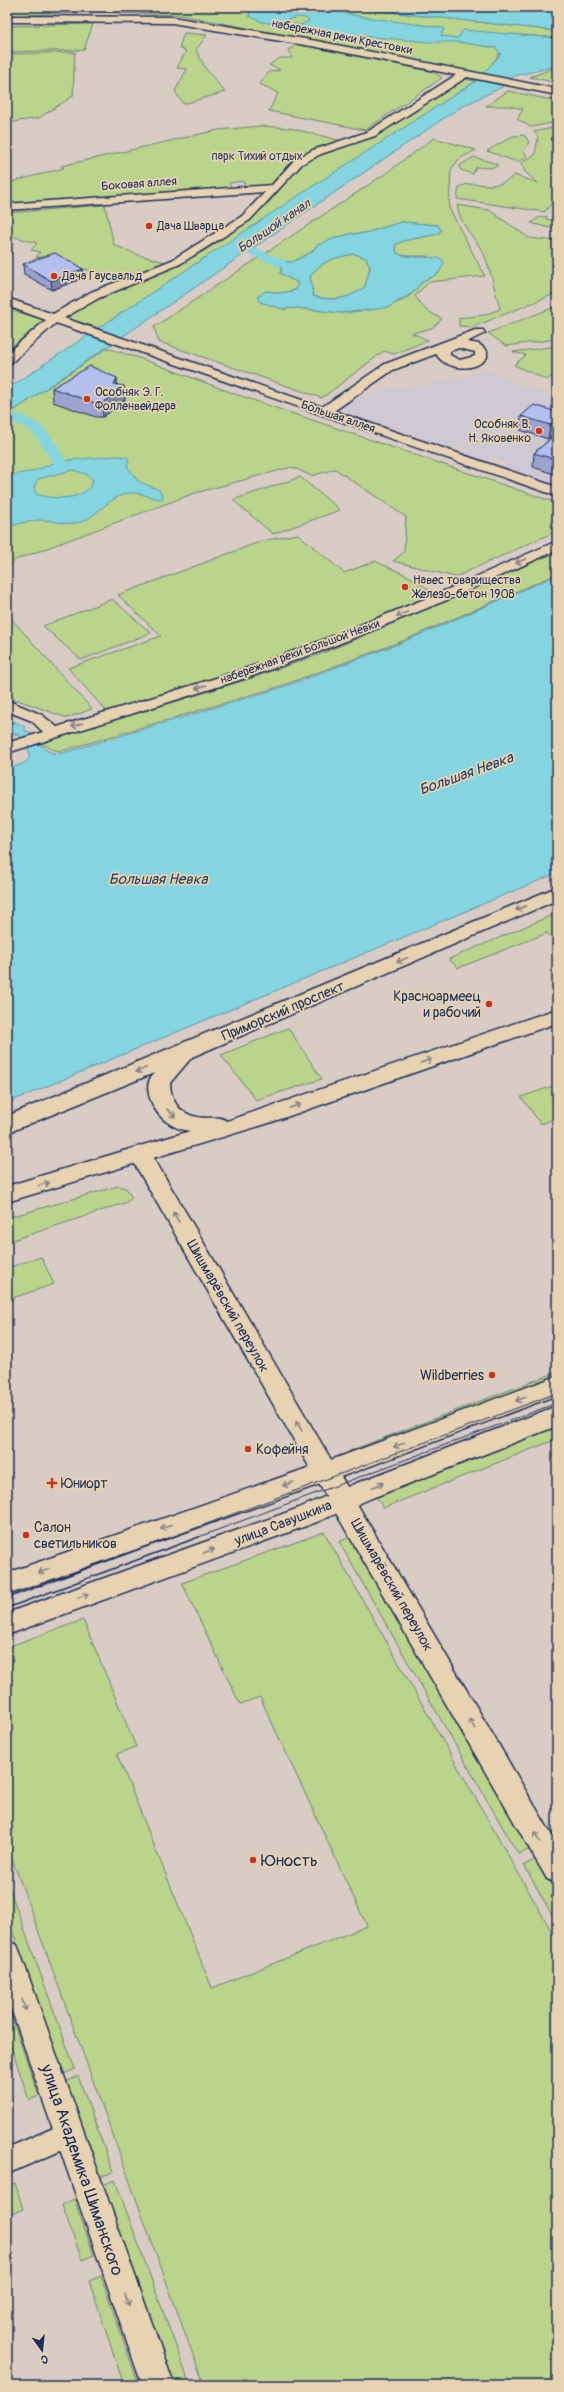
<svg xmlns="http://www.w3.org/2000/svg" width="564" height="2392" viewBox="0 0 564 2392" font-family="Pangolin,sans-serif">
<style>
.built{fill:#cdc8d1}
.green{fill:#bad48b;stroke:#6a8274;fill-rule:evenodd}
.water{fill:#84d5df;stroke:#5a93ab;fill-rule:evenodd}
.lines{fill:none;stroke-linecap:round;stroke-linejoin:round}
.canal{fill:#84d5df;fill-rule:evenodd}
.minor-casing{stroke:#1b2f5e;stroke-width:3}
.tertiary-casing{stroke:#1b2f5e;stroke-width:3}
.secondary-casing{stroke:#1b2f5e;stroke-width:3}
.primary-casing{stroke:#1b2f5e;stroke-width:3}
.minor{fill:#e7d2b1;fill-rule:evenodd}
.tertiary{fill:#e7d2b1;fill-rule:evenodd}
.secondary{fill:#e7d2b1;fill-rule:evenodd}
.primary{fill:#e7d2b1;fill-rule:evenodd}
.tram-far1{stroke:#1b2f5e;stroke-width:1}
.tram{stroke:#1b2f5e;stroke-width:1.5}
.wall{fill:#9ba4ce;stroke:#1b2f5e}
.shaded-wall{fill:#7e86a8;stroke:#1b2f5e}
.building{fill:#b4bff0;stroke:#1b2f5e}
.oneway{stroke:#818088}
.poi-dot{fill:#c8321e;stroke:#e7d2b1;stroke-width:1.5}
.labels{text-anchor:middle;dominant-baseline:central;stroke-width:3.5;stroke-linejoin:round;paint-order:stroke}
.far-street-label{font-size:12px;fill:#1b2f5e;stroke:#e7d2b1}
.far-park-label{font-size:12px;fill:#2b4062;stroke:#e7d2b1}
.far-poi-label{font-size:12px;fill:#1b2f5e;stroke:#e7d2b1;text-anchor:start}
.far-water-label{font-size:13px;font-style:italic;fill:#26406b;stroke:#e7d2b1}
.poi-label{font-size:14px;fill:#1b2f5e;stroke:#e7d2b1;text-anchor:start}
.street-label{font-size:14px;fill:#1b2f5e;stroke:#e7d2b1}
.water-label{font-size:15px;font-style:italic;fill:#26406b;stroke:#e7d2b1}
.near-poi-label{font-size:17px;fill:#1b2f5e;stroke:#e7d2b1;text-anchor:start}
.near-street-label{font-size:17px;fill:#1b2f5e;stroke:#e7d2b1}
</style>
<rect width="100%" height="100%" fill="#d8ccc4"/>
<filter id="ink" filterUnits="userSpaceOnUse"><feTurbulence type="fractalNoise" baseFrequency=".025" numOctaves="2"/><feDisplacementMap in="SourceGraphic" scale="8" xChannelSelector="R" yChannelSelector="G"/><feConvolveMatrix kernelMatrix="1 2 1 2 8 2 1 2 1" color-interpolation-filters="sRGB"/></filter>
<g filter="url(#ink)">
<path class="built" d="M485,370l72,30v86l-53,-18 4,-5 -16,-5 -4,3 -21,-7 4,-4 -15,-4 -5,3 -112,-39 18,-14 9,3 9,-6 87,-15z"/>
<g class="green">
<path d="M7,7h338l212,24v7l-36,-3 -20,16 -16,23 -305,-59 -85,-3 -88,4z"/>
<path d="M93,24l-9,26 -77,2v-26z"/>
<path d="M184,33l23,2 -11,15 10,19 19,23 -42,12 -8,-13 12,-22 -10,-1 9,-17 -7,-3z"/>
<path d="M298,44l136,28 8,6 -77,52 -96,-19 9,-18 -18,-9 9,-12 11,-2 -11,-5 11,-7h12l-4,-8z"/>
<path d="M75,52l-2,44 -34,22 -32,5v-69z"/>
<path d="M557,67v16l-27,-6z"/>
<path d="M463,79l13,2 -377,247 -32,-10 53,-35 -11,-9 -30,-6 -3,-5 -40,-6 4,-5 -9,-2 6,-7 -30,-8v-22l98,-8 9,40 25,10 38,10 29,-15 42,-30 19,-15 35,-43 45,-18 29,-8z"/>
<path d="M508,91l49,10v21l-26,5 -14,-8 6,-10 -14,-3h-23z"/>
<path d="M261,126l29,2 52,13 -29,9 -20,10 -24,26 -24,1 -2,-6 -14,2 2,5 -224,15v-20l57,-15 -3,-2 157,-36z"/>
<path d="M557,127v68l-12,17 -88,-13 2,-12c18,-9 36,7 55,-12l24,8 -13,-11 -4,-9 14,-8 3,-18 -4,-5z"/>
<path d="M524,135l5,7 -5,9 3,6 -10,5 -30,-11 26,-15z"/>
<path d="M434,138l42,12 -17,9 -8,11 -2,38 36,68 -56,6 -14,14 11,14 16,9 -10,9 -20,5 16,7 -34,14 -10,-3 -62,47 -163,-56 -5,-15 231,-153zM402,222l36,3 3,6 -4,3 -34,7 -8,4 2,8 5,3h25l12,17 -17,9 -8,10 -12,9 -26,8 -35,4 -45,-5 -13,1 -23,-10 6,-8 15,2 15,-3 2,-7 -18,-10 3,-11h10l20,-11 4,-6 16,-6 17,-5 15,-1z"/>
<path d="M474,157l23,7v2l-6,2 -15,-1 -3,7 -12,-4 -2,-4z"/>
<path d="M457,205l32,5 40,28 28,3v52l-84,34 -14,-1v-8l25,-3 16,-6c-5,-18 -9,-38 -16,-55 -9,-18 -23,-25 -27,-49z"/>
<path d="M547,216l-1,3 11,2v9l-26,-7 7,-5z"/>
<path d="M355,254l11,4 4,9 -5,20c-17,12 -31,15 -52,9l-3,-20c13,-16 26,-19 45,-22z"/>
<path d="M557,306v33l-51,7 -18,-13z"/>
<path d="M7,308l39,13 -39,32z"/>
<path d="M557,346v27l-10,7 -33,-15 12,-10 -13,-3z"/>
<path d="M107,348l38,12 93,35 319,108v28l-102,46 -62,-16 11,-9 2,-35 -71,-48 -24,7 -19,-9 -97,26 -180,67 -8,10v-155z"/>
<path d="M300,477l40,33 -67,24 -40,-34z"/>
<path d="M298,534l46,39 31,-12 37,17 24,17 -176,68 -153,49 -39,-44 93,-32 -43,-41 144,-54z"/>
<path d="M557,552v22l-157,68 -122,45 -216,64 -8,-1 -14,-7 212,-65 69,-24z"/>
<path d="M112,599l39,34 -70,27 -38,-34z"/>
<path d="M7,614l85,95 -25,9 -60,-22z"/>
<path d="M557,913v30l-10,-10 -89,35 -9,-9z"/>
<path d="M288,1028l34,51 -66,21 -35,-45z"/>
<path d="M553,1086l4,5v27l-16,6 -20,-27z"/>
<path d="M118,1186l8,2 6,10 -7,5 -118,39v-24z"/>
<path d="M41,1257l13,27 -47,16v-32z"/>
<path d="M557,1372v7l-204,79 -4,-7z"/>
<path d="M557,1424v15l-174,69 -7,-13z"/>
<path d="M324,1532l233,409v439l-8,5h-345l-197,-540v-198l76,-27 53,127 -19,7 95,234 155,-62 -107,-229 -20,7 -58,-121z"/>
<path d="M350,1537l181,312 -13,5 -179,-312z"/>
<path d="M537,1859l20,36v29l-33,-59z"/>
<path d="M7,1882l68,187 -11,5 -57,-158z"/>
<path d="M7,2004l32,92 -10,4 -22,-66z"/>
<path d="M78,2076l35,96 -13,5 -34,-95z"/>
<path d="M115,2180l75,205h-15l-72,-200z"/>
<path d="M15,2183l8,26 -16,7v-30z"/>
<path d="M74,2199l20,56 -12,5 -20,-55z"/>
<path d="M101,2276l38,109h-15l-35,-104z"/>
</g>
<g class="water">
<path d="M251,7h63l50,10 80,11 -3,8 17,2 5,-8 94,8v28l-43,10 -12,11 -43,21 -452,307v-26l280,-186 189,-122 25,-27 -5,-6 -39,-6h-28l-80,-7 -87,-13 -13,-6zM298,17l8,1 3,3 -8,4 -13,-2 -2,-3z"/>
<path d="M345,7l212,2v22z"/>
<path d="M402,222l36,3 3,6 -4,3 -34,7 -8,4 2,8c12,7 31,2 45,6l2,4 -5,10 -17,9 -8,10 -25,15 -13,2 -35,4 -45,-5 -13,1 -23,-7 -3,-5 9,-6 15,2 15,-3 2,-7 -18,-10 2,-4 -2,-4 3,-3h10l20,-11 4,-6 16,-6 17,-5 15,-1zM355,254l11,4 4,9 -5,20c-17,12 -32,15 -52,9l-3,-20c13,-16 26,-19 45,-22z"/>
<path d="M116,456l11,1 2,3 -2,6 11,15 21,9 5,9c-12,1 -21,-7 -33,-6 -19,1 -33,22 -48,28 -14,6 -28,-1 -42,-1 -12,0 -23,5 -34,6v-50l27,-5 25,-10zM73,470l13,4 7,6c-5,21 -40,20 -57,14l-2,-7 4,-8z"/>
<path d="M557,575v298l-550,230v-334c26,-7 29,-12 12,-34l-12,-3v-14l18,9v4l5,1 15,17 7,4h11l217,-65 121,-45z"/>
</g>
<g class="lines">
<g class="canal">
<path d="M240,242l45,18 2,3 -2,3h-8l-41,-17 -2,-3 2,-3z"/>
<path d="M7,411c32,8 44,21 59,50l-2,3h-10c-17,-25 -15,-33 -47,-44z"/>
</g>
<g class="minor-casing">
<g id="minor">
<path d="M7,16l165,1 145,24 240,48v6l-90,-18 -92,59 -54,18 -19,10 -52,56 -70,44 -81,34 -35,20 258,89 63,-43 90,-34h8l2,3 -18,9 12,2 8,7v6c-11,16 -42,13 -51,-3l-43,16 -59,41 223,76v9l-501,-173 -45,40 -4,1v-11l39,-33 -39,-14v-8l46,16 38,-22 81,-32 70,-44 23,-24 -258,18v-6l265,-19 22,-25 19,-10 54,-18 89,-57 -139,-28 -145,-24 -165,-1zM459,348l16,4v4l-15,4 -10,-5v-4z"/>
<path d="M557,541v9l-110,50 -126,51 -69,25 -245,77v-10l36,-11 -11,-11 -25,-10v-11l35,15 15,12 185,-57 69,-25 126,-51z"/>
<path d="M70,2121l9,4 4,9 -4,9 -72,31v-26z"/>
</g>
</g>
<g class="tertiary-casing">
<g id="tertiary">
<path d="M141,1148l8,2 408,694v39l-10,-4 -417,-723 3,-6z"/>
<path d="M7,1941l10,4 4,10 153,430h-32l-135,-388z"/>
</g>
</g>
<g class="secondary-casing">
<g id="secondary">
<path d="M557,1376v19l-200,76 -350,124v-22l332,-116z"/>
<path d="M557,1406v20l-185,72 -55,24 -310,113v-22l292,-105 55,-24z"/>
</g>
</g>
<g class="primary-casing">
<path id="primary" d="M557,887v13l-365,157 -22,26c1,22 13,34 36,35 8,0 14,-2 21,3l330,-112v14l-291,101 -259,78v-16l183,-55c-7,-1 -14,-3 -20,-7 -16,-9 -30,-37 -16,-51l-147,60v-17z"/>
</g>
<use href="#minor" class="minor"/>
<use href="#tertiary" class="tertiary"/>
<use href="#secondary" class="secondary"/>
<use href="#primary" class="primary"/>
<g class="tram-far1">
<path d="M169,1538l388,-145"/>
<path d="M196,1538l361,-135"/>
</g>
<g class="tram">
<path d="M7,1598l165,-61"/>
<path d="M7,1608l192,-71"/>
</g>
</g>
<g class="wall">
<path d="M23,264l60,5v9l-31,12 -28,-16z"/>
<path d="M118,385l7,15 -22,17h-7l-43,-15 -1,-14z"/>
<path d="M557,412v19l-9,8 -28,-9 1,-14z"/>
<path d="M557,433v42l-24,-8 1,-14z"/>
</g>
<g class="shaded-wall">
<path d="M83,269v9l-31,12 -1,-9z"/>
<path d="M117,378l1,13 6,-5 1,14 -22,17 -1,-14 12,-19z"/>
<path d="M557,419v12l-9,8 2,-14z"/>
</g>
<g class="building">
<path d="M55,253l28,16 -32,12 -28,-17z"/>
<path d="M90,366l27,12 -3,6 10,2 -22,17h-7l-43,-15z"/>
<path d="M534,405l23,7v7l-7,6 -29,-9z"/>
<path d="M557,433v27l-23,-7z"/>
</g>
<defs><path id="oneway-shaft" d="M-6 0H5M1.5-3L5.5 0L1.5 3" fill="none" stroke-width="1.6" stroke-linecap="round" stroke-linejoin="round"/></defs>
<g class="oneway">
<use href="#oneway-shaft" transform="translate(521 561) rotate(156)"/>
<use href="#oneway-shaft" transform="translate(402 614) rotate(157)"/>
<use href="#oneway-shaft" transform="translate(201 687) rotate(163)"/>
<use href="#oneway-shaft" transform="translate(77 725) rotate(163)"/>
<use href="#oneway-shaft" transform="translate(521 908) rotate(157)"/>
<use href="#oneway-shaft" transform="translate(402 960) rotate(157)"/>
<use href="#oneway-shaft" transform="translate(426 1061) rotate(-19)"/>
<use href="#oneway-shaft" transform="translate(141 1070) rotate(158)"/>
<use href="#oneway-shaft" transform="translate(295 1106) rotate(-19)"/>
<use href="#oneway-shaft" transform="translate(171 1113) rotate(43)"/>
<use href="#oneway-shaft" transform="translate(44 1184) rotate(-16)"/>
<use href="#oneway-shaft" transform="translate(176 1217) rotate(-120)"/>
<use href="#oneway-shaft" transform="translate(521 1399) rotate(159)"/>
<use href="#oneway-shaft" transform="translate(299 1426) rotate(-120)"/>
<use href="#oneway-shaft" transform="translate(399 1445) rotate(159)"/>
<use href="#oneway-shaft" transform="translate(288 1484) rotate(161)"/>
<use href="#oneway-shaft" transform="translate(378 1485) rotate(-21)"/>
<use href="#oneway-shaft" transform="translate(166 1527) rotate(160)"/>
<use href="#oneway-shaft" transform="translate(209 1551) rotate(-20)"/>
<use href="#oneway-shaft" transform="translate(44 1571) rotate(160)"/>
<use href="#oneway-shaft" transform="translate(83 1596) rotate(-20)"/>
<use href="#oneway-shaft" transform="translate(472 1724) rotate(-120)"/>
<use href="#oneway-shaft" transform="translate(537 1837) rotate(-120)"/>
<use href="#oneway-shaft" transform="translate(24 2005) rotate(71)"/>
<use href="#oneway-shaft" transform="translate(127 2300) rotate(70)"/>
</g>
</g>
<g class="poi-dot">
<circle cx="149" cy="226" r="4"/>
<circle cx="54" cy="276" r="4"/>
<circle cx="87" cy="399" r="4"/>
<circle cx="539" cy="431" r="4"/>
<circle cx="405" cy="587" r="4"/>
<circle cx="489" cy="1004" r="4"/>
<circle cx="492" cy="1375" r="4"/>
<circle cx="248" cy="1449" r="4"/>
<path d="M50 1477h4v4h4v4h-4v4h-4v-4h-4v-4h4z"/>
<circle cx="26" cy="1535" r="4"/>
<circle cx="253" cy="1860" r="4"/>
</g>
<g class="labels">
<g class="far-street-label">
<text transform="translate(342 37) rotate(11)">набережная реки Крестовки</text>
<text transform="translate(139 184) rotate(-4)">Боковая аллея</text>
<text transform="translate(338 417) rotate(19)">Большая аллея</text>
<text transform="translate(300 652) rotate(-20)">набережная реки Большой Невки</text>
</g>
<g class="far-park-label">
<text x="257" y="156">парк Тихий отдых</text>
</g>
<g class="far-poi-label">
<text x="157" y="226">Дача Шварца</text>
<text x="62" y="276">Дача Гаусвальд</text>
<text x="95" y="392">Особняк Э. Г.<tspan x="95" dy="14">Фолленвейдера</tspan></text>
<text x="531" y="424" text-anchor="end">Особняк В.<tspan x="531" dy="14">Н. Яковенко</tspan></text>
<text x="413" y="580">Навес товарищества<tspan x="413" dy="14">Железо-бетон 1908</tspan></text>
</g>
<g class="far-water-label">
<text transform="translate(274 226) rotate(-34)">Большой канал</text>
</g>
<g class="poi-label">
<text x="481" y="996" text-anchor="end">Красноармеец<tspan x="481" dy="16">и рабочий</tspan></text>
<text x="484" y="1375" text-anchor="end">Wildberries</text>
<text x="256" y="1449">Кофейня</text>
<text x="61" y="1483">Юниорт</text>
<text x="34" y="1527">Салон<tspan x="34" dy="16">светильников</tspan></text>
</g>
<g class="street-label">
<text transform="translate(283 1011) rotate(-23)">Приморский проспект</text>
<text transform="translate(228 1306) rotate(60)">Шишмарёвский переулок</text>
<text transform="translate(283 1523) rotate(-21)">улица Савушкина</text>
<text transform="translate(392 1585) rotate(60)">Шишмарёвский переулок</text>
</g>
<g class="water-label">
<text transform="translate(466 774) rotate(-20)">Большая Невка</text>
<text x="158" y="879">Большая Невка</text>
</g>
<g class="near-poi-label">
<text x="261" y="1860">Юность</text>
</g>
<g class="near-street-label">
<text transform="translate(82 2170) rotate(71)">улица Академика Шиманского</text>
</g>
</g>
<rect width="564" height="2392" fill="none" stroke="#e7d2b1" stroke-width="24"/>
<rect x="12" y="12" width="540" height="2368" fill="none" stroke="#1b2f5e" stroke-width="1.5" filter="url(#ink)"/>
<g transform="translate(42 2350) rotate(165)" stroke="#e7d2b1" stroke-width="3" paint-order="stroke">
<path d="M0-3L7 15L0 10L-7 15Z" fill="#1b2f5e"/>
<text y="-6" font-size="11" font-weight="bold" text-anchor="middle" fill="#1b2f5e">С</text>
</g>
</svg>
